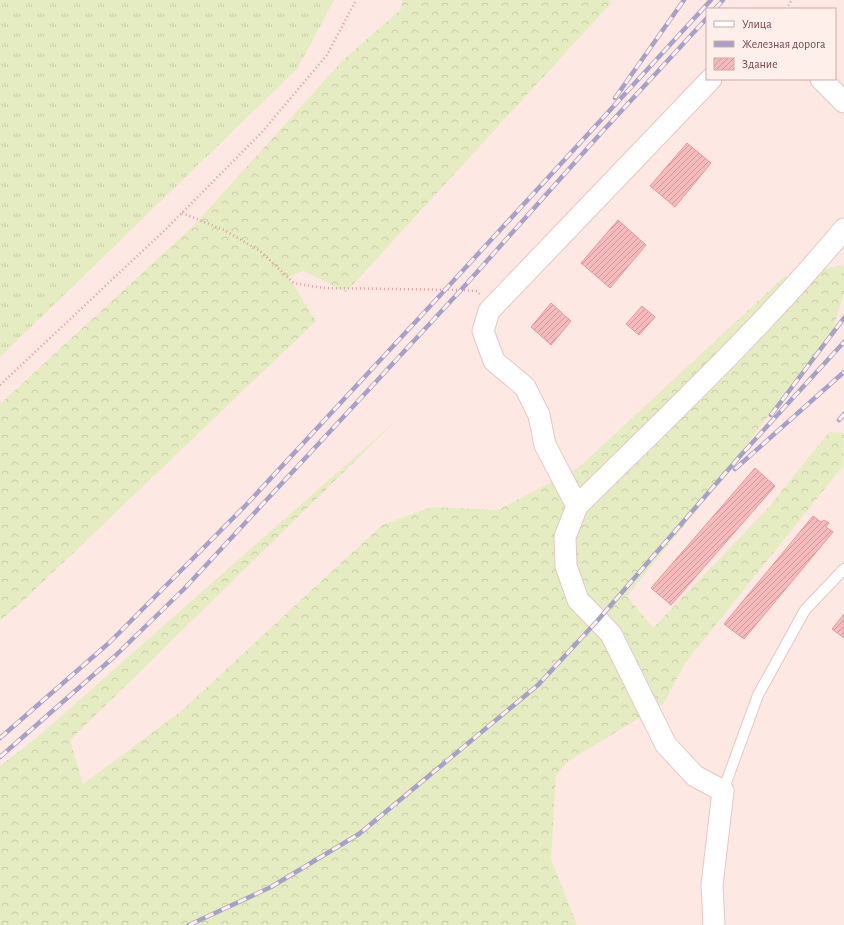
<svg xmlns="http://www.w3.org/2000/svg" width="844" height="925" viewBox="0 0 844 925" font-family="'Alegreya Sans',sans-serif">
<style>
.grass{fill:url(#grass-tufts)}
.forest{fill:url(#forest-crowns)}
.building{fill:url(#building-hatch);stroke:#e8999d}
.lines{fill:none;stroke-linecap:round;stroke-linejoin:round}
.lane-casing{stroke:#e7c6c4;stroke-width:12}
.street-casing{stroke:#e7c6c4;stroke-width:23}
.path{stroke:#d99d9f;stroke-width:2.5;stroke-dasharray:1 3;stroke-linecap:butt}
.lane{stroke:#fff;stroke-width:10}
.street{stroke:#fff;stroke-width:21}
.rail-casing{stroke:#a6a1c8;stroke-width:4.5}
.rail{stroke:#ffefeb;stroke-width:3;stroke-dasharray:9;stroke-linecap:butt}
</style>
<defs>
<pattern id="grass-tufts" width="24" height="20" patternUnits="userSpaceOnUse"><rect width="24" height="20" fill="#e5ecc1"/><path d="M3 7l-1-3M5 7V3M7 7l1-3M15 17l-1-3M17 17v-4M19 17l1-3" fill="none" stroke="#c8cca7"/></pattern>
<pattern id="forest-crowns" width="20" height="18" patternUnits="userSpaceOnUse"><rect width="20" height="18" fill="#e5ecc1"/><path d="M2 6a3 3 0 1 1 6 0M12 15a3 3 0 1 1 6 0" fill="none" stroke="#c8cca7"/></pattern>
<pattern id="building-hatch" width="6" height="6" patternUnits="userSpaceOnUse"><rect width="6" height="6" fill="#f4babc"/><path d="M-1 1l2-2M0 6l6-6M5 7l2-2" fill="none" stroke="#ca999b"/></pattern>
</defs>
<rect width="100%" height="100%" fill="#fde8e4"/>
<path class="grass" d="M0,0h334l-37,69 -297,288z"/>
<g class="forest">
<path d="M402,0h206l3,3 -265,289 -43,-21 -15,6 28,44 -292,279 -24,21v-217l193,-178 150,-166 58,-51z"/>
<path d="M844,265v27l-11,38 -121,161 -85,105 26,32 114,-119 62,-77 15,1 -1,33 -158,197 -21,40 -97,59 -11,13 -5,84 26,66h-577v-159l35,-27 364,-321 -329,322 13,44 97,-72 202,-187 50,-18 66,3 80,-42 206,-191z"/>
</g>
<g class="building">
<path d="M687,143l24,20 -36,44 -25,-21z"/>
<path d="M618,220l28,25 -36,43 -29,-25z"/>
<path d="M551,303l20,18 -20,24 -20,-18z"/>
<path d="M642,306l13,11 -16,18 -13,-11z"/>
<path d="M755,468l20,18 -104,119 -20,-17z"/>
<path d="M813,516l8,6 3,-2 5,3 -3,4 7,5 -89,107 -20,-15z"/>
<path d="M844,614v24l-12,-9z"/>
</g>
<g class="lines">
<g class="lane-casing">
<path id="lane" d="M723,791l35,-96 47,-85 39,-41"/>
</g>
<g class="street-casing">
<g id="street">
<path d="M821,79l23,23"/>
<path d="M577,506l-32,-61 -6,-30 -14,-28 -31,-26 -11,-30 6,-20 222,-232"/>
<path d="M714,925l-2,-40 11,-94 -28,-15 -29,-31 -55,-111 -33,-34 -12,-34 -1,-29 12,-31c91,-90 185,-178 267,-277"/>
</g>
</g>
<g class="path">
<path d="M786,9l6,-9"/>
<path d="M182,213l42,17 36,21 34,32 29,5 138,2 16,1 3,3"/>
<path d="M0,385l167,-157 95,-96 65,-77 29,-55"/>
</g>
<use href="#lane" class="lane"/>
<use href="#street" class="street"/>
<g class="rail-casing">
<g id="rail">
<path d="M715,9l8,-9"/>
<path d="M615,98l69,-98"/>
<path d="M771,415l73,-97"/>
<path d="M839,420l5,-6"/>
<path d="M735,469l109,-97"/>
<path d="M0,738l110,-96 136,-137 199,-215 266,-290"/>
<path d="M0,757l115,-101 69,-67 277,-299 140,-157 106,-115"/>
<path d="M189,925l82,-38 88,-53 179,-149 60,-65 143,-165 103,-113"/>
</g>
</g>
<use href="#rail" class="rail"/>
</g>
<rect x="706" y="8" width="130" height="72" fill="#ffefeb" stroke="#c9acab"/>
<rect x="714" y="21" width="20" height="6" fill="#ffffff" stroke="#c9acab"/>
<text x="742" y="28" font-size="12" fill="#77484b">Улица</text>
<rect x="714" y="41" width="20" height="6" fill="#a6a1c8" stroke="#c9acab"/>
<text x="742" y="48" font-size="12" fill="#77484b">Железная дорога</text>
<rect x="714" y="58" width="20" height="12" fill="url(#building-hatch)" stroke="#c9acab"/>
<text x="742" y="68" font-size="12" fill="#77484b">Здание</text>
</svg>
